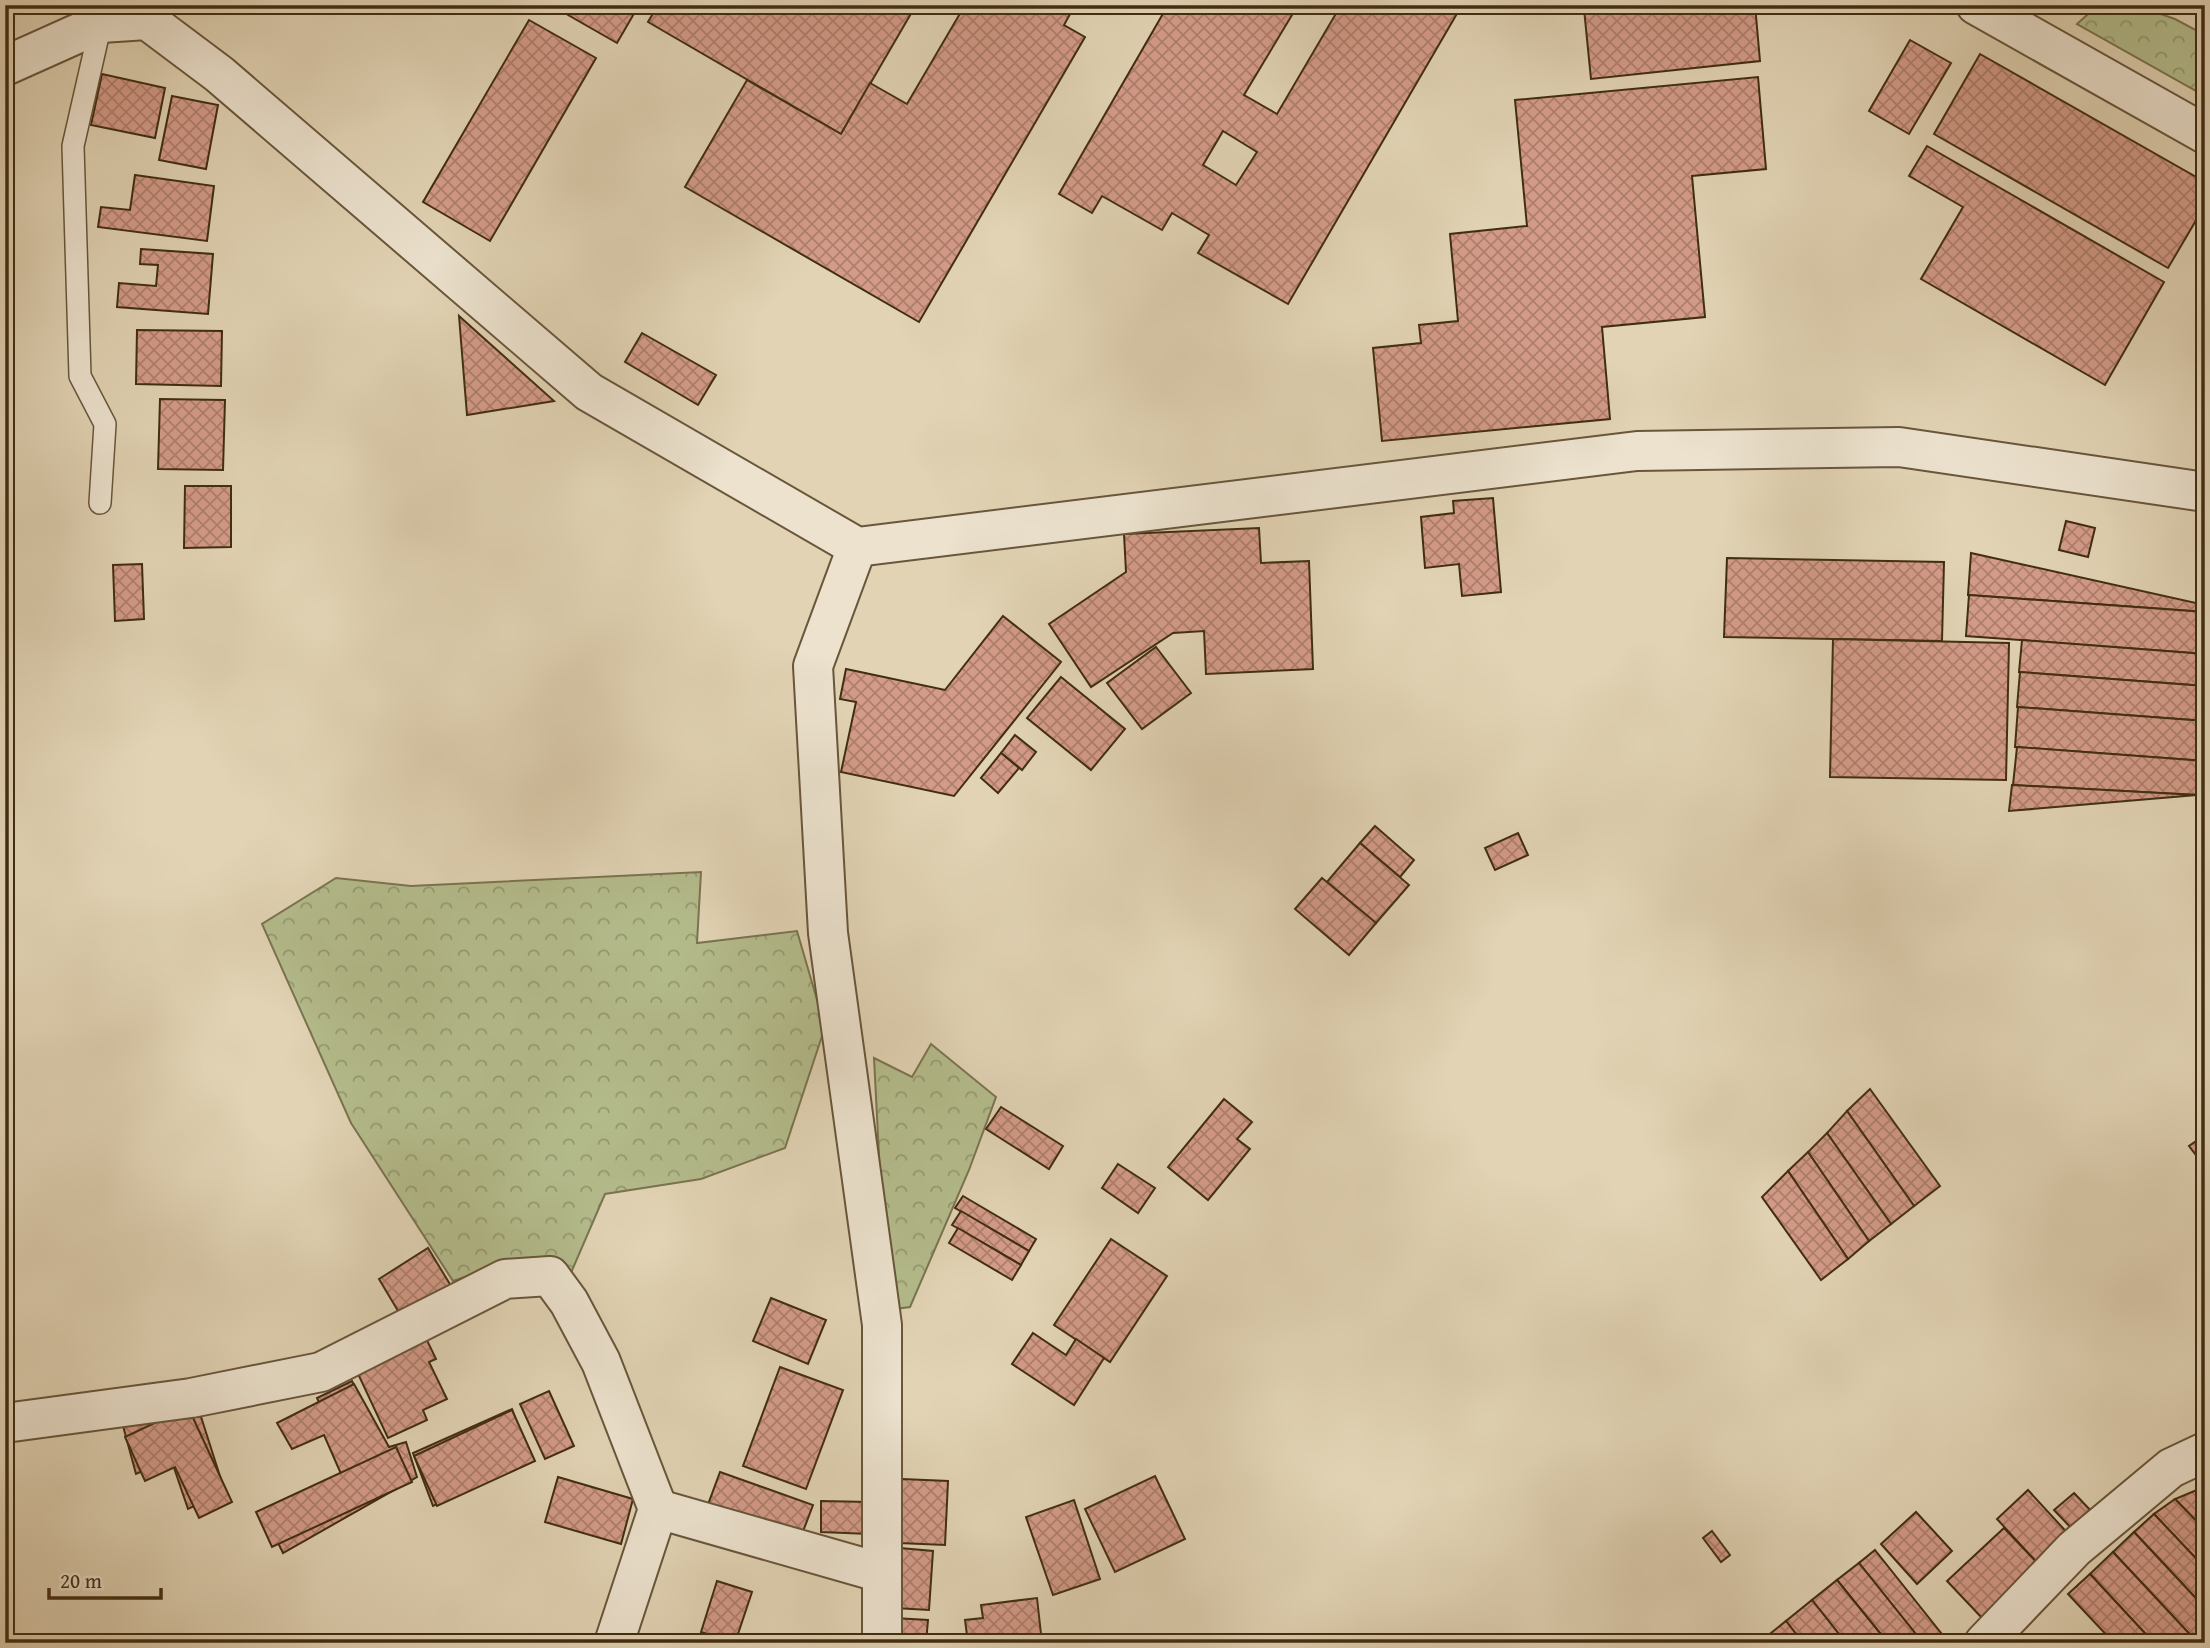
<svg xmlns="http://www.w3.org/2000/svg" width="2210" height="1648" viewBox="0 0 2210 1648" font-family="'Gentium Book Plus',serif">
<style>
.forest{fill:url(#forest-crowns);stroke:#7a7450;stroke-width:2}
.building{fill:url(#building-cross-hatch);stroke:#412d13;stroke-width:2;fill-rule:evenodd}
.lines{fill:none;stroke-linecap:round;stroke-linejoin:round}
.lane-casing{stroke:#69563b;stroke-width:24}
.street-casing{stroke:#69563b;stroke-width:42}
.lane{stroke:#ece2ce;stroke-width:21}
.street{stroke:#ece2ce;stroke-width:38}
</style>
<defs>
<pattern id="forest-crowns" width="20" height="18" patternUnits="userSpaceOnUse" patternTransform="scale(1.75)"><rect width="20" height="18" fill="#b4bc8c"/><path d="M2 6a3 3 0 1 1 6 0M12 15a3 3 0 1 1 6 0" fill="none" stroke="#949971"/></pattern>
<pattern id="building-cross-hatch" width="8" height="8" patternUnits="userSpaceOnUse" patternTransform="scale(1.75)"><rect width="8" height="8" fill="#d49b88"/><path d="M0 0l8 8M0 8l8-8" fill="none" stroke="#ae7f6e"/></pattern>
</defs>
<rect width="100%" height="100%" fill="#e1d3b4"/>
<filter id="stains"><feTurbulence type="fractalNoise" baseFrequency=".00286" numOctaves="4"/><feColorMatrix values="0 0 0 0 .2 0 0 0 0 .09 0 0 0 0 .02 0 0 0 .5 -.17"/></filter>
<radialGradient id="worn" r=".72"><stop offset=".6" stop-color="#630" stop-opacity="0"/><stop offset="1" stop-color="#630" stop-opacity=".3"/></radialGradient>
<g class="forest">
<path d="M2098,5h37l40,14 30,16v61l-128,-72z"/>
<path d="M701,872l-4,71 100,-12 28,96 -40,121 -84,31 -96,15 -38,88 -55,-21 -59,20 -102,-158 -89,-199 74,-46 75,8z"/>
<path d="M931,1044l65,53 -27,73 -59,137 -23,3 -13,-252 38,19z"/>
</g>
<g class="building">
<path d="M574,5h65l-22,38 -49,-28z"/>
<path d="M658,5h258l-75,129 -193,-112z"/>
<path d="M965,5h110l-11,20 21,12 -166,285 -234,-135 62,-107 94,54 29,-51 37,21z"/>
<path d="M1168,5h130l-54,90 33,19 64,-109h121l-174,299 -90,-51 11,-18 -37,-22 -10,17 -60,-34 -10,17 -33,-19zM1223,131l34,21 -21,33 -33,-20z"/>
<path d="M1619,5h136l5,56 -169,18 -7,-70z"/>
<path d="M529,20l67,38 -106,183 -67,-39z"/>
<path d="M1910,40l41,23 -42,71 -40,-23z"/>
<path d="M1980,54l225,128v23l-37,63 -234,-134z"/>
<path d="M102,74l63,14 -10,50 -64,-13z"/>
<path d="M1758,77l8,92 -74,7 13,141 -103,10 8,92 -228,22 -9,-93 48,-5 -2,-18 39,-4 -8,-87 77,-8 -12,-126z"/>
<path d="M172,96l46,9 -12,64 -47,-9z"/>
<path d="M1927,146l237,136 -59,103 -184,-106 42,-72 -54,-31z"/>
<path d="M135,175l79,11 -7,55 -109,-14 3,-20 29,3z"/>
<path d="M141,249l72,5 -5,60 -91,-7 2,-24 37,3 2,-21 -18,-1z"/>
<path d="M459,316l95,85 -87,14z"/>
<path d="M137,330l85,1 -1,55 -85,-2z"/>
<path d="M642,333l74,42 -18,30 -73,-43z"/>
<path d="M160,399l65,1 -2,70 -65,-1z"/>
<path d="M185,486h46v61l-47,1z"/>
<path d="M1493,498l8,94 -39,4 -3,-32 -34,4 -4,-51 33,-4 -1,-12z"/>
<path d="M2066,521l29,7 -7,29 -29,-7z"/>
<path d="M1259,528l2,35 48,-2 4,108 -107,5 -2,-43 -31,2 -82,54 -42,-63 77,-52 -2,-38z"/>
<path d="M1971,553l234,52v7l-237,-17z"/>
<path d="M1727,558l217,4 -2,79 -218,-4z"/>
<path d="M142,564l2,55 -29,2 -2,-56z"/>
<path d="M1969,595l236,17v42l-239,-18z"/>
<path d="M1003,616l58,46 -107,134 -113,-24 15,-70 -16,-3 6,-30 99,21z"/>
<path d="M1833,639l176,4 -3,137 -176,-3z"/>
<path d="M2022,640l183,14v32l-186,-14z"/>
<path d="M1156,647l35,46 -49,36 -35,-46z"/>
<path d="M2020,672l185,14v35l-188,-14z"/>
<path d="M1061,677l64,52 -34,41 -64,-52z"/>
<path d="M2018,707l187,14v40l-190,-14z"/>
<path d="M1015,735l21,17 -14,18 -21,-17z"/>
<path d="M2017,747l188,14v28l-8,6 -184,-10z"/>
<path d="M1001,753l18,15 -21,25 -17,-15z"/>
<path d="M2012,785h1l184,10 -188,16z"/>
<path d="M1375,826l39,34 -14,17 -40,-34z"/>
<path d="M1518,833l10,22 -33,15 -10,-22z"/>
<path d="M1360,843l49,42 -33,38 -49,-41z"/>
<path d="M1322,878l54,45 -27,32 -54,-46z"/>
<path d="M1870,1089l70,97 -26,20 -67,-95z"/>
<path d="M1224,1099l28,23 -15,17 13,10 -42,51 -40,-33z"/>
<path d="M1001,1107l62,39 -14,23 -63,-40z"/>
<path d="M1847,1111l67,95 -23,18 -64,-91z"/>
<path d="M1827,1133l64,91 -22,17 -61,-89z"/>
<path d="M2205,1135v32l-16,-21z"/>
<path d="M1808,1152l61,89 -21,18 -60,-88z"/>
<path d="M1118,1164l37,24 -17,25 -36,-25z"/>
<path d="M1788,1171l60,88 -27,21 -59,-83z"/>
<path d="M963,1196l73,43 -7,12 -74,-43z"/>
<path d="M961,1211l68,40 -8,14 -69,-40z"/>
<path d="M958,1228l63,37 -9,15 -63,-37z"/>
<path d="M1111,1239l56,37 -57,86 -56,-37z"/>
<path d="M428,1248l23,38 -50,30 -22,-37z"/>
<path d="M771,1298l55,22 -18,44 -55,-23z"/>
<path d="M422,1330l14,29 -7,3 18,37 -24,11 4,10 -39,18 -35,-75z"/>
<path d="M1033,1333l33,22 10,-16 28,19 -30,47 -62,-41z"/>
<path d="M780,1367l63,23 -37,99 -63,-23z"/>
<path d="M352,1381l32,72 -34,16 -33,-71z"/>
<path d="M354,1384l35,63 17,-5 11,35 -134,76 -17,-35 76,-42 -18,-41 -32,14 -15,-26z"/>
<path d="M549,1391l25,55 -29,13 -25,-55z"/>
<path d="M196,1401l29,91 -37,17 -17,-50 -35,15 -13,-48z"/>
<path d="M188,1407l44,95 -33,16 -24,-51 -30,14 -20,-44z"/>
<path d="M512,1409l19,52 -98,45 -20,-53z"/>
<path d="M512,1410l23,51 -98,45 -23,-50z"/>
<path d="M396,1447l16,35 -140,65 -16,-35z"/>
<path d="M720,1472l93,33 -14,37 -93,-32z"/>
<path d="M1155,1476l30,63 -70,33 -30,-63z"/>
<path d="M558,1477l75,22 -12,45 -76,-22z"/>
<path d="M902,1479l46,2 -3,64 -46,-2z"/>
<path d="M2204,1487l1,1v42l-30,-31z"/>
<path d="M2028,1490l44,48 -32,28 -43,-47z"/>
<path d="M2074,1493l19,20 -19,18 -20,-21z"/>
<path d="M2175,1499l30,31v38l-51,-54z"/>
<path d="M1074,1500l26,79 -47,16 -27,-78z"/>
<path d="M821,1501l49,1 -1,32 -48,-2z"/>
<path d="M1916,1512l36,39 -35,33 -36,-40z"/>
<path d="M2154,1514l51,54v40l-71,-76z"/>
<path d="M2004,1528l36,38 -57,53 -36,-38z"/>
<path d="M1712,1531l18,24 -9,7 -18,-24z"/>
<path d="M2134,1532l71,76v35h-7l-85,-91z"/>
<path d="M900,1548l33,3 -4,59 -34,-2z"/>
<path d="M1875,1550l74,93h-26l-64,-80z"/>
<path d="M2113,1552l85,91h-44l-64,-69z"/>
<path d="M1859,1563l64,80h-35l-51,-63z"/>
<path d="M2090,1574l64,69h-40l-46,-49z"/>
<path d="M1837,1580l51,63h-42l-34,-43z"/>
<path d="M717,1581l35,11 -17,51 -34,-11z"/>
<path d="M1037,1598l5,45h-74l-3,-23 18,-2 -2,-13z"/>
<path d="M1812,1600l34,43h-43l-17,-22z"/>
<path d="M894,1618l34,2 -2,23h-33z"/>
<path d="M1786,1621l17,22h-41l-1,-2z"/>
</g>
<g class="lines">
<g class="lane-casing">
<path id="lane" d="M100,503l5,-79 -25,-48 -7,-230 28,-123"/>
</g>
<g class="street-casing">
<g id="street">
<path d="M1976,5l229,129"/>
<path d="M5,66l96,-43 46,-3 72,54 370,318 268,155 780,-96 262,-4 306,45"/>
<path d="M857,547l-44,119 15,267 54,392v318"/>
<path d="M5,1423l186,-25 130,-26 184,-93 45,-3 19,26 32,60 57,147 -44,134"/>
<path d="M658,1509l224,64"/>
<path d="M1984,1643l90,-94 97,-81 34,-16"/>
</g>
</g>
<use href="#lane" class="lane"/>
<use href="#street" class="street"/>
</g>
<rect width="2210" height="1648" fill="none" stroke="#e1d3b4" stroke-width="28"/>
<rect x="7" y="7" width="2196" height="1634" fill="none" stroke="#412d13" stroke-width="3.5"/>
<rect x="14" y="14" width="2182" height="1620" fill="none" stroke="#412d13" stroke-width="2"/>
<path d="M49 1588v10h112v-10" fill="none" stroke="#412d13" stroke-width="3.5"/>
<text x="60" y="1588" font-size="21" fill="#412d13" stroke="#ece2ce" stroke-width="5" paint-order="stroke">20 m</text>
<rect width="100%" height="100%" filter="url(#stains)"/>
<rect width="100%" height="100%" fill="url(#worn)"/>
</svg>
